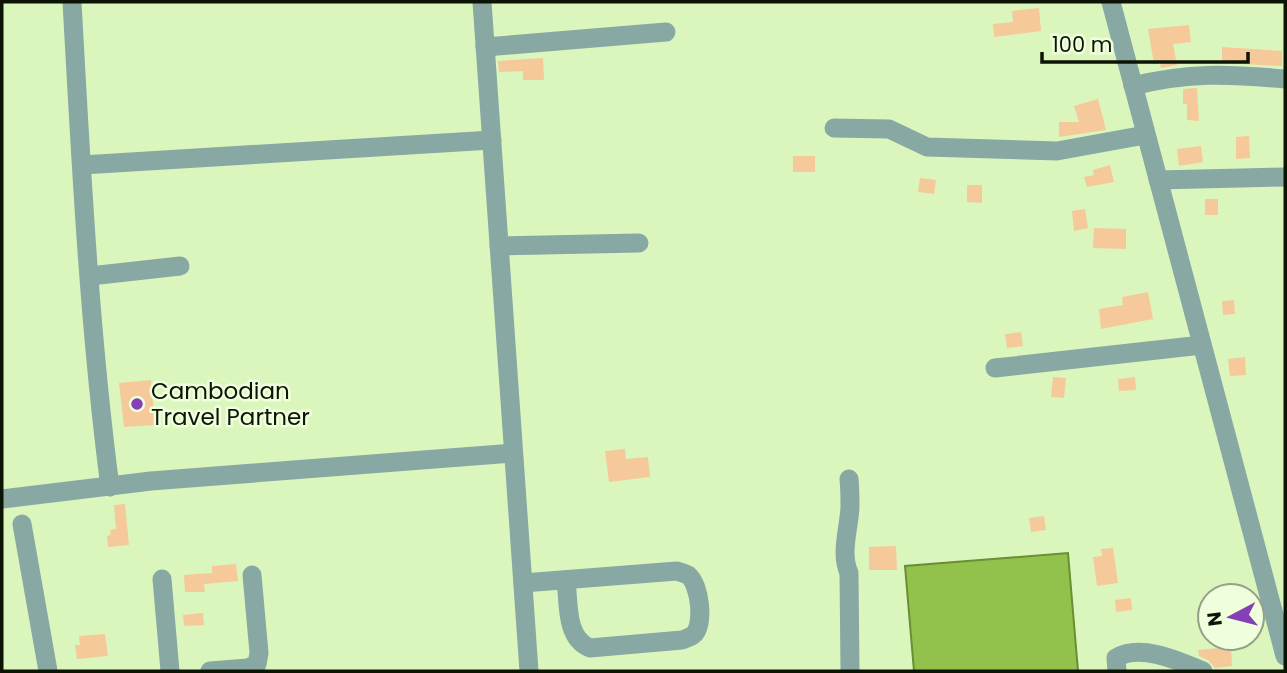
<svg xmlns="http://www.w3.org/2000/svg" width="1287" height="673" viewBox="0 0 1287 673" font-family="Poppins,sans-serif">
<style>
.water{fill:#92c24b;stroke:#6a8e35;stroke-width:2}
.building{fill:#f5c99a}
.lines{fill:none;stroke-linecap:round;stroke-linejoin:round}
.minor{stroke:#88a8a4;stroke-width:19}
.poi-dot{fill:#8440b4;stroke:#efffdd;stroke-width:2.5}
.labels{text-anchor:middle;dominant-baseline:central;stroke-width:5;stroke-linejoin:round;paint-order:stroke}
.poi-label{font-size:23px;fill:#0c1503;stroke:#efffdd;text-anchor:start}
</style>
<rect width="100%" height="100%" fill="#dbf6bd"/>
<path class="water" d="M1068,553l10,118h-164l-9,-105z"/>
<g class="building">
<path d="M1039,8l2,23 -47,6 -1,-13 20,-2 -1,-11z"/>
<path d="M1189,25l2,17 -18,2 4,21 -16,3 -1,-5 -6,1 -6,-35z"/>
<path d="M1222,47l60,4v15l-60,-3z"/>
<path d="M543,58l1,22h-21v-9l-24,1 -1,-11z"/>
<path d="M1197,88l2,33 -12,-1v-16h-4v-15z"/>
<path d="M1098,99l8,31 -47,7v-15h20l-5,-16z"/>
<path d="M1249,136l1,22 -14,1v-22z"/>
<path d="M1201,146l2,16 -24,4 -2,-17z"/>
<rect x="793" y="156" width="22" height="16"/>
<path d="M1110,165l4,17 -27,5 -3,-10 10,-2 -1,-5z"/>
<path d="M920,178l16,2 -2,14 -16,-2z"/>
<path d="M967,185h15v18l-15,-1z"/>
<rect x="1205" y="199" width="13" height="16"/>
<path d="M1085,209l3,19 -14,3 -2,-20z"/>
<path d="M1094,228l32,1v20l-33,-1z"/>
<path d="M1148,292l5,27 -52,10 -2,-20 24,-4 -1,-8z"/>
<path d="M1234,300l1,14 -12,1 -1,-14z"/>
<path d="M1021,332l2,14 -16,2 -2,-14z"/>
<path d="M1245,357l1,18 -16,1 -2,-17z"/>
<path d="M1053,377l13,1 -2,20 -13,-1z"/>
<path d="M1135,377l1,13 -17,1 -1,-12z"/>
<path d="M151,380l4,45 -31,2 -5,-44z"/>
<path d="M625,449l1,10 22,-2 2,20 -41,5 -4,-31z"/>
<path d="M125,504l4,41 -21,2 -1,-11 4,-1 -1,-5 6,-1 -2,-24z"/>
<path d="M1044,516l2,14 -15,2 -2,-14z"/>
<path d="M896,546l1,24h-28v-23z"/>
<path d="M1113,548l5,35 -21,3 -4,-29 9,-1 -1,-7z"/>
<path d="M236,564l2,17 -34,3 1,8h-20l-1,-17 28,-2v-7z"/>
<path d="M1131,598l1,12 -16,2 -1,-12z"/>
<path d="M203,613l1,12 -20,1 -1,-11z"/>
<path d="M105,634l3,22 -31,3 -2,-14h5l-1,-9z"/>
<path d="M1231,647l1,19 -17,2 -7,-8 -9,-4 -1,-6z"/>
</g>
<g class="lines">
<g class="minor">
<path d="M72,2c9,161 17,324 38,485"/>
<path d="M482,2l47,669"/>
<path d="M1111,2l174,654"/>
<path d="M485,47l181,-15"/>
<path d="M1133,86c55,-14 96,-12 152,-7"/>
<path d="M834,128l55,1 38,18 130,4 88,-16"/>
<path d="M82,165l410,-25"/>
<path d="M1158,180l127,-3"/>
<path d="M499,246l140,-3"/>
<path d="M90,276l90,-10"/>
<path d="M995,368l207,-23"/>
<path d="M849,479c1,10 1,19 1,28 -1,22 -10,46 -1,66l1,98"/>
<path d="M2,499l149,-18 362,-28"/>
<path d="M22,524l26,147"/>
<path d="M162,579l8,92"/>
<path d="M523,583l154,-12c2,1 10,3 11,4 12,9 17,51 5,60 -1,1 -10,5 -11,5l-92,8c-25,-10 -21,-45 -24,-68"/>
<path d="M210,671l38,-3 9,-4 2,-11 -7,-78"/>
<path d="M1117,671l-1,-13c24,-15 63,3 87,13"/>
</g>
</g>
<circle class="poi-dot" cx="137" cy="404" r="7"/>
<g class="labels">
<g class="poi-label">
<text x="151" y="391">Cambodian<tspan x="151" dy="26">Travel Partner</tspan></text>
</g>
</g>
<rect width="1287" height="673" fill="none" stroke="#0c1503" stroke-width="7"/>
<g transform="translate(1231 617) rotate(263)"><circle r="33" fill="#efffdd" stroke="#94a186" stroke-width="2"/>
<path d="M0-5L12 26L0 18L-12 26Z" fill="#8440b4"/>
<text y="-10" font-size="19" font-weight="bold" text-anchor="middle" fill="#0c1503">N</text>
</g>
<path d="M1042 52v10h206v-10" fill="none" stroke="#0c1503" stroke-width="3.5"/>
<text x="1052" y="52" font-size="21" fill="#0c1503" stroke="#efffdd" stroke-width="5" paint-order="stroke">100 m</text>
</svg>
